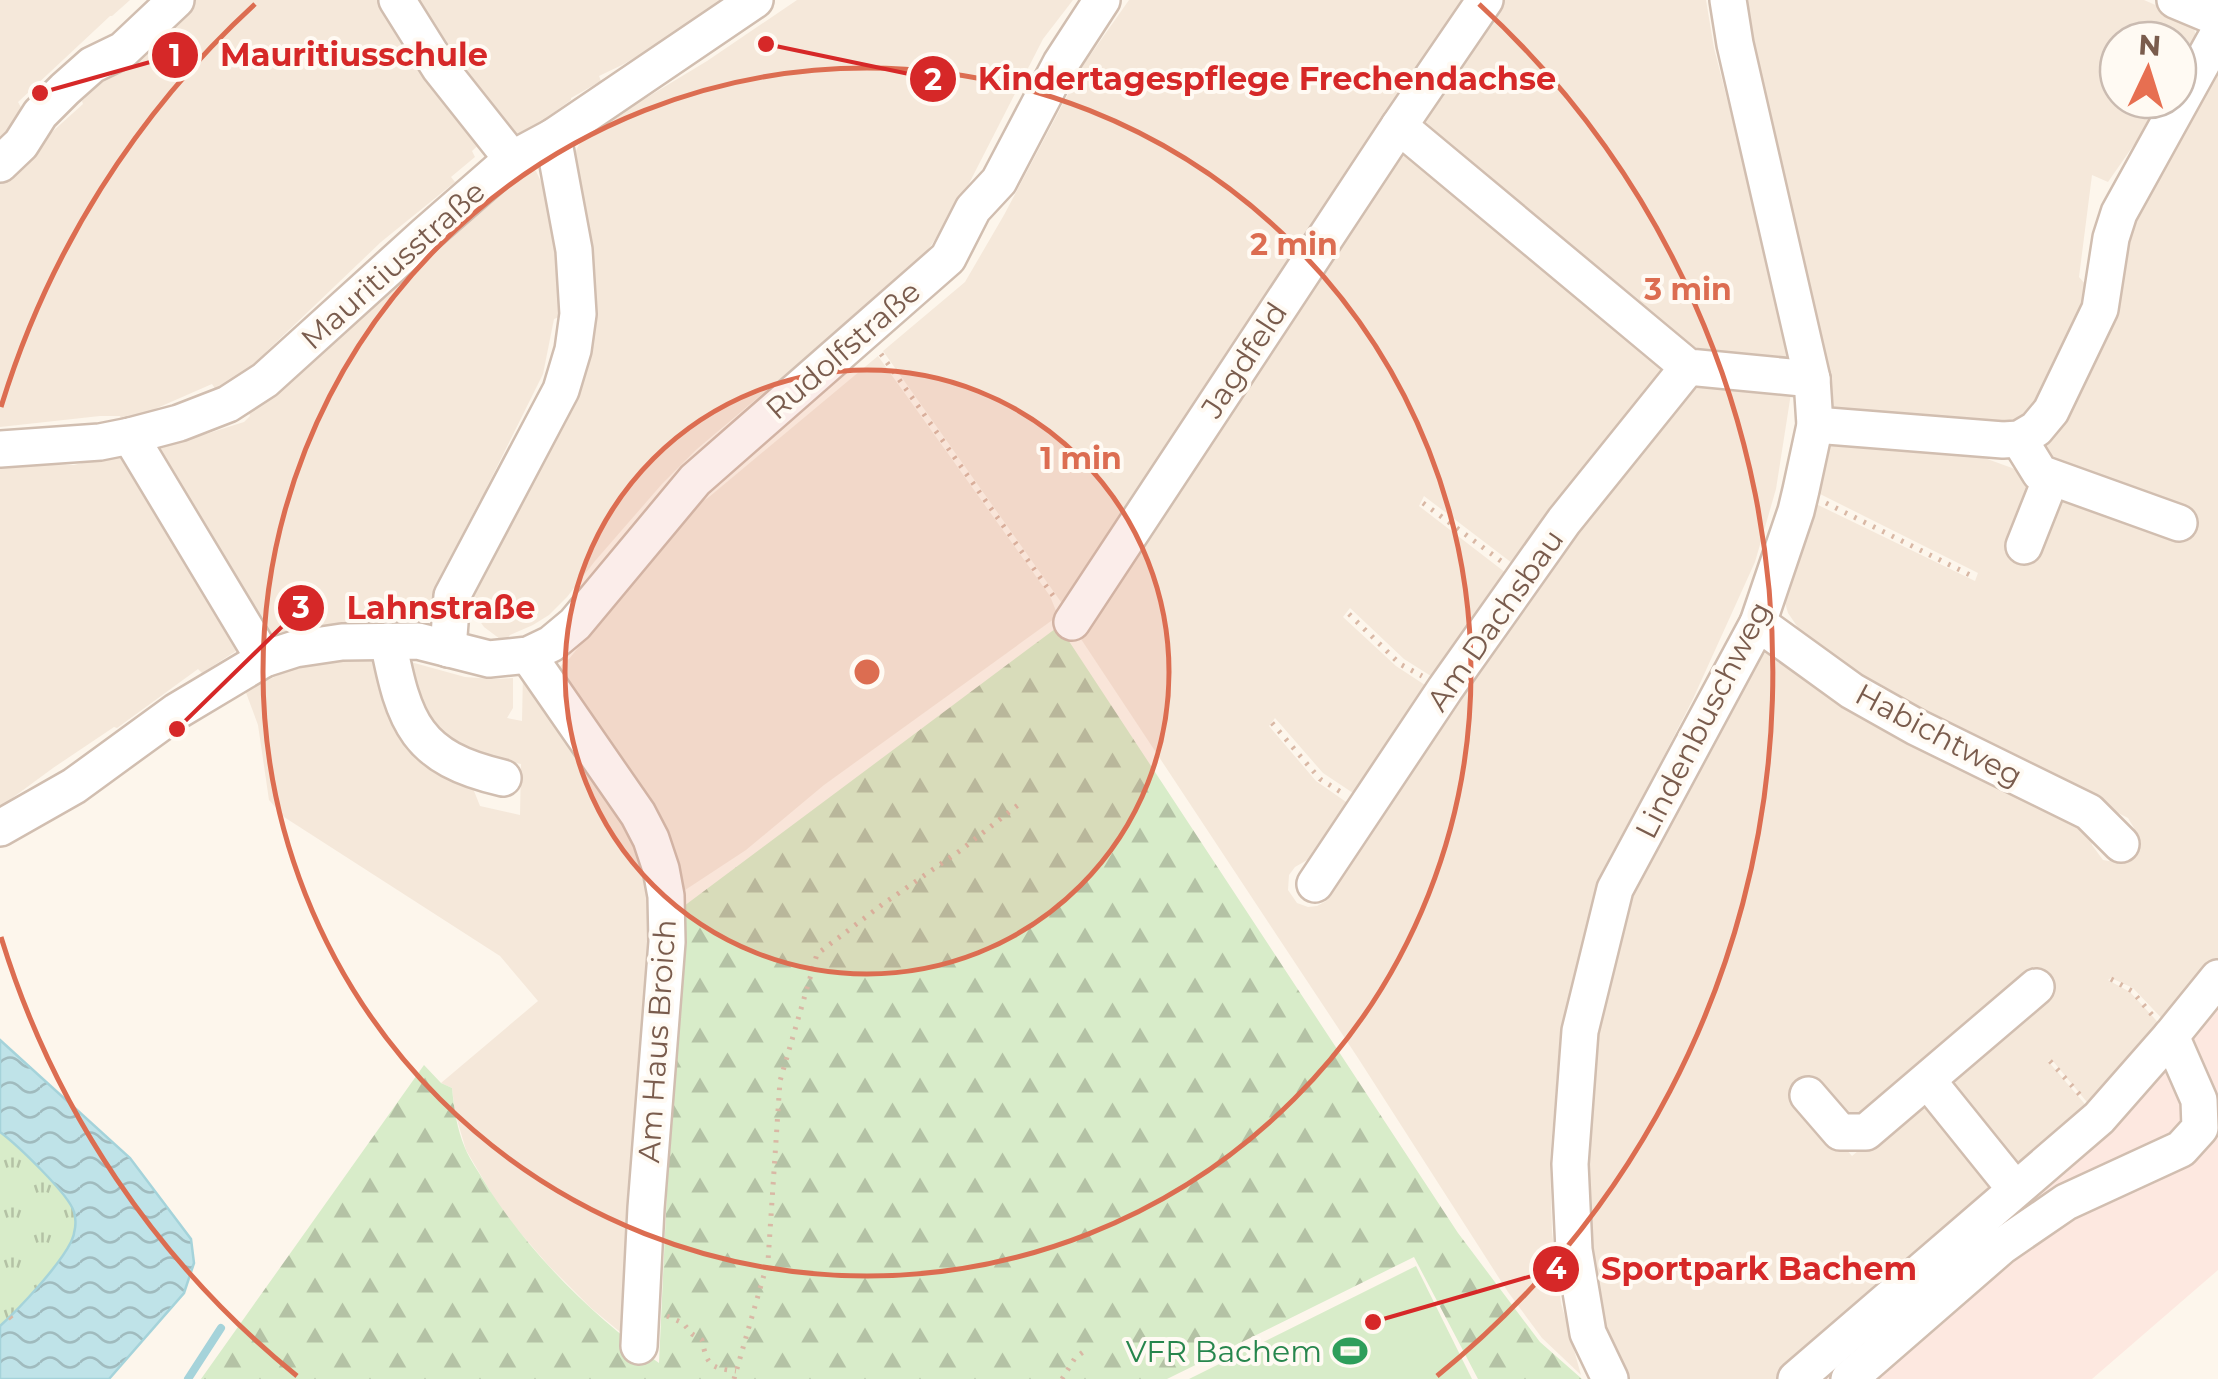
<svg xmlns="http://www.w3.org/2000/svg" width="2218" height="1379" viewBox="0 0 2218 1379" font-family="Montserrat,sans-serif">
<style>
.residential{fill:#f5e8da}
.commercial{fill:#fde8e0}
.forest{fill:url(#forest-firs)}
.park{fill:url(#park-tufts)}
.pitch{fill:#d8ecc9}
.water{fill:url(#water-waves);stroke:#a5d3da;stroke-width:2.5}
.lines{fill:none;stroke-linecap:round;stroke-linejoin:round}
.stream{stroke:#a5d3da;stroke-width:8}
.minor-casing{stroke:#d1beb0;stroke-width:40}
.path{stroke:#d9b8a5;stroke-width:5;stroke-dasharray:2.5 8;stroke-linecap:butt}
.minor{stroke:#fff;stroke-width:35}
.ring{fill:none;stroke:#dc6d51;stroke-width:5}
.labels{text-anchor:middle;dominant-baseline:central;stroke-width:8;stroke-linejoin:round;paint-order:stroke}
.street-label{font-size:30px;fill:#7a5c4d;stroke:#fffaf3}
.leisure-label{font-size:30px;fill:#27864d;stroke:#fffaf3;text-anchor:end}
.centre{fill:#dc6d51;stroke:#fffaf3;stroke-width:5}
.ring-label{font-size:30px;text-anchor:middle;font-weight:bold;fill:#dc6d51;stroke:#fffaf3;stroke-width:8;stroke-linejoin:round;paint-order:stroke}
.leader{fill:none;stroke:#d62828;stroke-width:4}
.callout-dot{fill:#d62828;stroke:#fffaf3;stroke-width:4}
.mark-label{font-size:30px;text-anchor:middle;font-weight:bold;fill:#fff}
.callout-label{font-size:32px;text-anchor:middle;font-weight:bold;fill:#d62828;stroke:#fffaf3;stroke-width:8;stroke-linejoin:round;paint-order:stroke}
</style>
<defs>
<pattern id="forest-firs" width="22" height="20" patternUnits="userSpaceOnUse" patternTransform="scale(2.5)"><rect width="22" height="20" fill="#d8ecc9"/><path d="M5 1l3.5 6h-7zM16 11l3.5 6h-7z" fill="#b4c2a5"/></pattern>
<pattern id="park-tufts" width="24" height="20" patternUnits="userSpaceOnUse" patternTransform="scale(2.5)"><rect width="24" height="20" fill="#d8ecc9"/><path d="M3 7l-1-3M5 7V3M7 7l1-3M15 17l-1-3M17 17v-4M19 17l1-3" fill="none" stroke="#b4c2a5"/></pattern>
<pattern id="water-waves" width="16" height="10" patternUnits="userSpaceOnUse" patternTransform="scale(2.5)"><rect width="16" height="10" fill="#bfe3e8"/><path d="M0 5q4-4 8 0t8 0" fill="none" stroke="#a0bbbe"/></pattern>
</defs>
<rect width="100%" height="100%" fill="#fdf6ec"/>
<g class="residential">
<path d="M0,0h130l-18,16h-2l-92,86 9,16 -27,25z"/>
<path d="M194,0h194l96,140 -12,11 3,6 -24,20 4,5 -74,60 -114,109 -7,12 -44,27 -4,-6 -64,28 -27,7 -1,-3h-20l-100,11v-248l83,-75 -1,-3 17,-16 -1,-3 95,-77z"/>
<path d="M416,0h316l-108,64 -25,12 2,5 -30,17v2l-58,42 -60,-73z"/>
<path d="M797,0h276l-30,39 -87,170 -33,48 -17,16 -209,176 -35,35 -67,77 -28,36 -18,18 -16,10 -23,10 -6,7 -20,-15 -18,-25 104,-214v-224l17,-37 36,-23h13l71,-43z"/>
<path d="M1129,0h340l-403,601 -5,1 -178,-251 82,-69 39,-67 80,-151z"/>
<path d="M1497,0h209l8,48 52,204 22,111 -97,-13 -278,-226z"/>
<path d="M1741,0h403l41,18 9,10 2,9 -18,41v-38h-60v60h47l-57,82 -16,-7 -13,102 8,9 3,11 -60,118 -21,11 -179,-15 -2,-30 -27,-135 -53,-209z"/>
<path d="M2218,60v905l-48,62 -37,-39 -22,-10 -3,2 22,12 37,40 -76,75 -39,-47 -4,1 42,49 -73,57 -69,-75 -86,29 -61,-23 51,58 63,-53 9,-1 73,83 -215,194h-156l-13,-24 -10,-35 -14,-100 -1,-55 9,-132 34,-133 118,-237 20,-12 320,177 3,17 11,15 17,3 14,-9 3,-9 -3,-17 -6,-10 -253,-128 -72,-55 -15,-22 -6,-21 32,-89 161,78 3,-8 -162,-81 8,-49 144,9 74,27 9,-9 -8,-17 3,-6 71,-140 7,-57 17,-51z"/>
<path d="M1400,143l259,212 2,22 -111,130 -38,56 -88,-67 -5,10 87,67 -72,105 -30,-19 -54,-51 -7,9 53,49 32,21 -72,108 -33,-22 -48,-55 -6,8 47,55 33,23 -33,51 -21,12 -6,8 -1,15 9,13 11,4 9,-1 9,-5 16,-23 3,-12 223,-343 112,-131 24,-13 88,8 -16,102 -21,73 -63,139 -95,185 -36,142 -11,131 2,73 9,71 20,72 -39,-37 -34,-46 -150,-234 -279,-422 181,-266z"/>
<path d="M527,168l9,3 13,28 12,66 -2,52 -5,2 -11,55 -57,115v7l-6,4 -15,29 2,15 -32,66 -5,6 -16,3 -2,-6 -156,23 -104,-185 92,-29 6,-6 -2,-8 163,-145z"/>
<path d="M878,356l172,240 8,20 -234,169 -78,65 -70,46 -129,-219 22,-18 118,-147 22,-15z"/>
<path d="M132,455l115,189 -45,29 -4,-4 -81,59 -3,-1 -61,41 -53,39v-345l74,3 24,-6z"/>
<path d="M371,656l9,8 7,32 10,24 19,26 19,16 37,24 8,20 40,9 1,-51 -67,-14 -20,-14 -22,-30 -11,-40 6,-5 58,16 29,2 19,-1v30l-6,10 15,3 1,-49 107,142 16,33 13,47 2,54 -14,143 -16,250 -40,-33 -42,-42 -46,-53 -37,-63 -11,-37 -3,-25 -11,-5 97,-82 -38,-45 -216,-139 -15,-17 -11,-75 -13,-35 47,-21 60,-12z"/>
</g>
<path class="commercial" d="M2218,998v272l-126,109h-276z"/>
<path class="forest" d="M1059,626l399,607 82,109 42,37h-104l-64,-122 -247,122h-966l223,-314 17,18 11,5c2,21 5,41 13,60 5,12 13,23 19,33 41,68 110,137 175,182l21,-454z"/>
<path class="park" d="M0,1132c16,12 69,62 74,80 3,9 1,22 -3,30 -12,24 -51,66 -71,84z"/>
<path class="pitch" d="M1416,1266l56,113h-283z"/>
<path class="water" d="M0,1040l130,118 61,81 3,24 -10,30 -75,86h-109v-53c20,-18 59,-60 71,-84 4,-8 6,-21 3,-30 -5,-18 -58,-68 -74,-80z"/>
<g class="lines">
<path class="stream" d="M188,1379l33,-51"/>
<g class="minor-casing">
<g id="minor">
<path d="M397,0l42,67 73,92"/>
<path d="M2175,0l43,18"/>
<path d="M1399,126l289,241 124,12"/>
<path d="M0,164l21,-20 19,-30 25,-25 27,-24 31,-15 53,-50"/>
<path d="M1815,425l188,15 16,-1 17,-10 15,-18 49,-102 11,-71 8,-25 99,-179"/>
<path d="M130,436l134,223"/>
<path d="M2019,439l21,34 139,50"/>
<path d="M0,449l100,-7 30,-6 49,-13 49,-19 37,-24 160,-145 87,-76 41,-22 202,-137"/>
<path d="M2024,546l27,-68"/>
<path d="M1072,622l327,-496 86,-126"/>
<path d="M1758,623l94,68 64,36 173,85 32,32"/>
<path d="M388,641c16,82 28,117 115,137"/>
<path d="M448,649l4,-53 109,-206 12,-40 5,-36 -4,-64 -21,-113"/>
<path d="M528,655l110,159 13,25 10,30 5,27 1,46 -21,266 -7,138"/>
<path d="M0,828l74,-42 103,-75 87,-52 31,-10 47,-7 76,-1 71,18 39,-4 23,-11 24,-20 120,-144 253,-222 25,-49 26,-28 62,-118 41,-63"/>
<path d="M1315,884l130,-195 119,-168 124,-154"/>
<path d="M1928,1081l87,108"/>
<path d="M1808,1095l32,37h26l170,-145"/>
<path d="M1610,1379l-22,-46 -14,-83 -4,-86 10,-133 35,-142 143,-266 38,-112 5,-21 14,-65 -3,-46 -77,-335 -7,-44"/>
<path d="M1796,1379l303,-261 72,-82 47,-58"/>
<path d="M1849,1379l153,-133 64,-44 115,-53 19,-21 -1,-28 -28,-64"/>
</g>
</g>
<g class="path">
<path d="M881,354l173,243"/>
<path d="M1423,503l78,58"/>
<path d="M1826,503l146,73"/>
<path d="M1349,614l51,50 22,12"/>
<path d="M1272,723l48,56 24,15"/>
<path d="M2111,979l21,12 21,25"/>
<path d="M2050,1061l31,35"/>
<path d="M667,1316l16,7 9,11 10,6c5,26 9,28 34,31"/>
<path d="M10,1317l6,7"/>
<path d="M734,1379l34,-118 12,-180 37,-127 66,-50 78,-54 57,-45"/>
<path d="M1062,1379l13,-21 12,-9"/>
</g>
<use href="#minor" class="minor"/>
</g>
<circle cx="867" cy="672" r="302" fill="#dc6d51" fill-opacity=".12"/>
<g class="ring">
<circle cx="867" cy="672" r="302"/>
<circle cx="867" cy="672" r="604"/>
<path d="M297 1376A906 906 0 0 1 1 937M1 407A906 906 0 0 1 255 4M1479 4A906 906 0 0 1 1437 1376"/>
</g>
<defs>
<g id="stadium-bare" transform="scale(2.7)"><path d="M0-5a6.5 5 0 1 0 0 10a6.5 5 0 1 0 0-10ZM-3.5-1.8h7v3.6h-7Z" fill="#2e9e5b" stroke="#fffaf3" stroke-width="2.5" paint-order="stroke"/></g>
</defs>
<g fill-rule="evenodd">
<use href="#stadium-bare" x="1350" y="1351"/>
</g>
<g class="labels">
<g class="street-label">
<text transform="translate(393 265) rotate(-42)">Mauritiusstraße</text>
<text transform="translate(843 350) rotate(-41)">Rudolfstraße</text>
<text transform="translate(1244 360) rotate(-57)">Jagdfeld</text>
<text transform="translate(1495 620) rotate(-55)">Am Dachsbau</text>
<text transform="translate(1703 720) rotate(-63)">Lindenbuschweg</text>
<text transform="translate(1939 735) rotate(28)">Habichtweg</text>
<text transform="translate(657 1041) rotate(-86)">Am Haus Broich</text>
</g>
<g class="leisure-label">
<text x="1322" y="1351">VFR Bachem</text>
</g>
</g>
<circle cx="867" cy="672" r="15" class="centre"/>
<g class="ring-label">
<text x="1294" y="255">2 min</text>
<text x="1688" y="300">3 min</text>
<text x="1081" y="469">1 min</text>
</g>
<path class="leader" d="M40 93L175 55M766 44L933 79M177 729L301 608M1373 1322L1556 1269"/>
<g class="callout-dot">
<circle cx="40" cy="93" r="10"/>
<circle cx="766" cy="44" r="10"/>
<circle cx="177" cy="729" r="10"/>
<circle cx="1373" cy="1322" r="10"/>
<circle cx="175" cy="55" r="25"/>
<circle cx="933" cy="79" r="25"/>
<circle cx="301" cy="608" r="25"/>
<circle cx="1556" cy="1269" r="25"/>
</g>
<g class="mark-label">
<text x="175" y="66">1</text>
<text x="933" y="90">2</text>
<text x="301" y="618">3</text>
<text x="1556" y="1279">4</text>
</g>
<g class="callout-label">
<text x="354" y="66">Mauritiusschule</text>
<text x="1267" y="90">Kindertagespflege Frechendachse</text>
<text x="441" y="619">Lahnstraße</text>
<text x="1759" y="1280">Sportpark Bachem</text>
</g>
<g transform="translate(2148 70) rotate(4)"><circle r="48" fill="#fffaf3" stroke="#cabbb1" stroke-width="2.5"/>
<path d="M0-8L18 38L0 25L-18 38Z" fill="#e76f51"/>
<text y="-15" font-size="28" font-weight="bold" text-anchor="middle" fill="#7a5c4d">N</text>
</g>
</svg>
